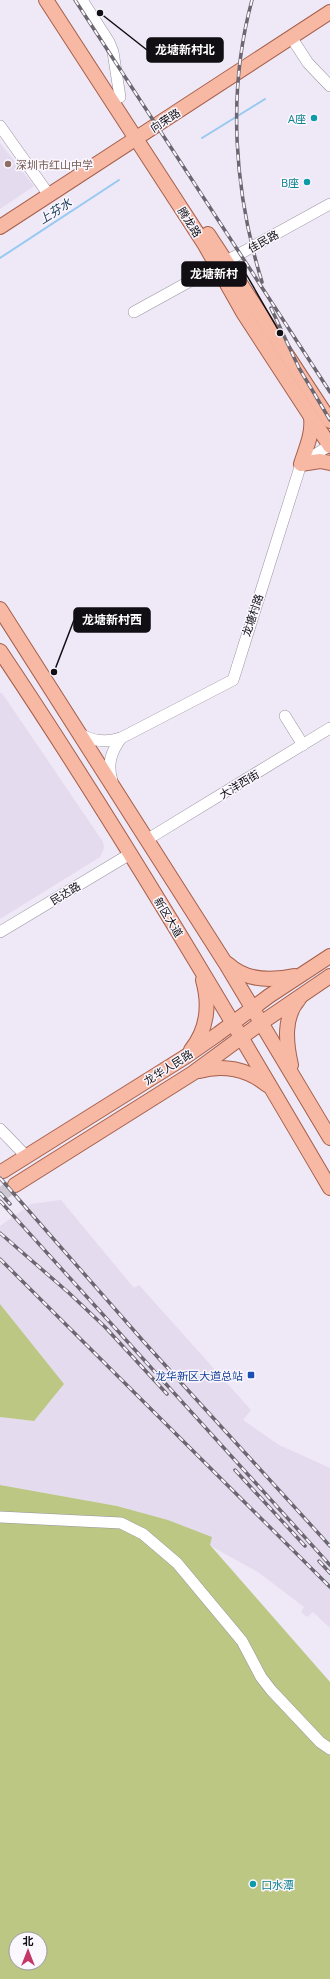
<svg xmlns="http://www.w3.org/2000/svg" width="330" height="1979" viewBox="0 0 330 1979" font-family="'Open Sans','Noto Sans SC',sans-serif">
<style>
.built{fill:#e5dbef}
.green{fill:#bbc782;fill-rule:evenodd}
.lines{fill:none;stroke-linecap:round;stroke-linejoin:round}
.stream{stroke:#97caf1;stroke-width:2}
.major-tunnel{stroke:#cec7d4;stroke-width:14;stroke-dasharray:14 7;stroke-linecap:butt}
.minor-casing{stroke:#9a94a1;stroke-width:12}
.major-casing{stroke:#a55f4a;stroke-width:16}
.minor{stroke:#fff;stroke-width:11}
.major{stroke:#f8b9a4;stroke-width:14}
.rail-casing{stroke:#6b666f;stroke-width:3.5}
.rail{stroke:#fbf7ff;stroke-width:2;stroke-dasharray:6;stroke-linecap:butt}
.culture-dot{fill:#0f9aa8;stroke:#fbf7ff;stroke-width:1.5}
.education-dot{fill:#8d6e63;stroke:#fbf7ff;stroke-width:1.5}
.transit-dot{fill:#1a4fb4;stroke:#fbf7ff;stroke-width:1.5}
.labels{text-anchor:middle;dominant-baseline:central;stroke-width:3;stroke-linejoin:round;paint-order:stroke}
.culture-label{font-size:11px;fill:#0d838f;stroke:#fbf7ff;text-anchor:end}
.street-label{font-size:11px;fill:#110f13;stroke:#fbf7ff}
.education-label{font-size:11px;fill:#785e54;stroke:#fbf7ff;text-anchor:start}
.transit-label{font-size:11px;fill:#164399;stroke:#fbf7ff;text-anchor:end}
.water-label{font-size:12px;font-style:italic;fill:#113852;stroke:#fbf7ff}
.leader{fill:none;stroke:#110f13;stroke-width:1.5}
.callout-dot{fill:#110f13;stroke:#fbf7ff;stroke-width:1.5}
.callout{fill:#110f13;stroke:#110f13;stroke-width:1.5}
.callout-label{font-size:12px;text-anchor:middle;font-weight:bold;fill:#fff}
</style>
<rect width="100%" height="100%" fill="#efe8f6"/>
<g class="built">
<path d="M0,143l34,43 -34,23z"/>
<path d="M0,693h2l101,149 1,6 -4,9 -100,62z"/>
<path d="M61,1200l73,88 5,-3 112,125 -8,10 36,25 51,23v160l-17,-16 -6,5 -6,-5 3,-5 -46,-35 -49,-27 3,-8 -44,-17 -51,-14 -117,-21v-68l34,4 30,-37 -64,-80v-78l31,-22z"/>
</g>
<g class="green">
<path d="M0,1304l64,80 -30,37 -34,-4z"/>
<path d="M0,1485l117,21 51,14 44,17 -2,8 120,137v297h-330zM16,1939h24v24h-24z"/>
</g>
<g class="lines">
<g class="stream">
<path d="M202,138l63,-39"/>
<path d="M0,258l119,-78"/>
</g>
<path class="major-tunnel" d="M0,1195l15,-10"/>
<g class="minor-casing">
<g id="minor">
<path d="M82,0l27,42 4,10 7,45"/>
<path d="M291,37l17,26 22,23"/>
<path d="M0,126l49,69"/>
<path d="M134,312l196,-108"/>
<path d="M285,716l18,29"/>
<path d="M82,735c12,6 25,8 39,3l112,-58 68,-216 29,-19"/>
<path d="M112,781c-5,-17 -1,-29 9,-43"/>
<path d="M148,839l182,-111"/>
<path d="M0,932l130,-78"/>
<path d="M0,1129l26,27"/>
<path d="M0,1517l121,6 22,11 34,29 65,78 19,36 10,13 49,52 10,7"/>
</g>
</g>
<g class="major-casing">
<g id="major">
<path d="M46,0l159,245 39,69 86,132"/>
<path d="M0,227l330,-215"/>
<path d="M208,234l122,187"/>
<path d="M311,417c2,17 -5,31 -10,47l19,-3 10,2"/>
<path d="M0,609l226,355 104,174"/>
<path d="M0,651c117,175 224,356 330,537"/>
<path d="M228,964c18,17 43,17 66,12"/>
<path d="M191,1050c16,-20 19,-45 12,-70"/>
<path d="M291,1065c-5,-22 -8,-48 8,-66"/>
<path d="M199,1071c24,-7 49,-2 68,14"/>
<path d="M3,1171l182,-114 33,-23 51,-38 61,-40"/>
<path d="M15,1185l178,-112 68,-50 69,-47"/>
</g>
</g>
<use href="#minor" class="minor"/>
<use href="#major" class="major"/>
<g class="rail-casing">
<g id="rail">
<path d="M75,0l255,392"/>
<path d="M252,0c-25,92 -18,191 10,282"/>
<path d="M271,308l28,60 31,52"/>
<path d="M0,1178l144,164 186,204"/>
<path d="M0,1193l10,11"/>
<path d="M0,1201l330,364"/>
<path d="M0,1233l69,60 36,34 62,67"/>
<path d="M0,1259l330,328"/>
<path d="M235,1470l70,76"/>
<path d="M319,1561l11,12"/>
</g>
</g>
<use href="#rail" class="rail"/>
</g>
<g class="culture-dot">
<circle cx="314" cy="118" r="4"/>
<circle cx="307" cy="182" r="4"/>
<circle cx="253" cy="1884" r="4"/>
</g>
<circle class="education-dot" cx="8" cy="164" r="4"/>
<rect class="transit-dot" x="247" y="1371" width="8" height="8" rx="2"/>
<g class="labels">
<g class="culture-label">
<text x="306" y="118">A座</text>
<text x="299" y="182">B座</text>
<text x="261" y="1884" text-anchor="start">口水潭</text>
</g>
<g class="street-label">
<text transform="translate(165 120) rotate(-33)">向荣路</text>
<text transform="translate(190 222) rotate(57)">腾龙路</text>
<text transform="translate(263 241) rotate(-29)">佳民路</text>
<text transform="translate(252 615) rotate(-72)">龙塘村路</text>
<text transform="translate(239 784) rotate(-31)">大洋西街</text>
<text transform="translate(65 893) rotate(-31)">民达路</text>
<text transform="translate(169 917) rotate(59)">新区大道</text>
<text transform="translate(168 1067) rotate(-32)">龙华人民路</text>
</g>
<g class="education-label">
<text x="16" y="164">深圳市红山中学</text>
</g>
<g class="transit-label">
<text x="243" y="1375">龙华新区大道总站</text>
</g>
<g class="water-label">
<text transform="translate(55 211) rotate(-33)">上芬水</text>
</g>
</g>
<path class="leader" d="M100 13L147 50M280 333L246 274M54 672L74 620"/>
<g class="callout-dot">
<circle cx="100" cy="13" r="4"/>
<circle cx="280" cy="333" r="4"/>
<circle cx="54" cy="672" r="4"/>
</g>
<g class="callout">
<rect x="147" y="38" width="76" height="24" rx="4"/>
<rect x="182" y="262" width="64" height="24" rx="4"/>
<rect x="74" y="608" width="76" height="24" rx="4"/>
</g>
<g class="callout-label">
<text x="185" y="54">龙塘新村北</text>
<text x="214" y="278">龙塘新村</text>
<text x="112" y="624">龙塘新村西</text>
</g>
<g transform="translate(28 1951)"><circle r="19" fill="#fbf7ff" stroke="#9d9aa1"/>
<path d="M0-3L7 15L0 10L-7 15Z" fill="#c43666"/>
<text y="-6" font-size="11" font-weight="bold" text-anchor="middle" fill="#110f13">北</text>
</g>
</svg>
